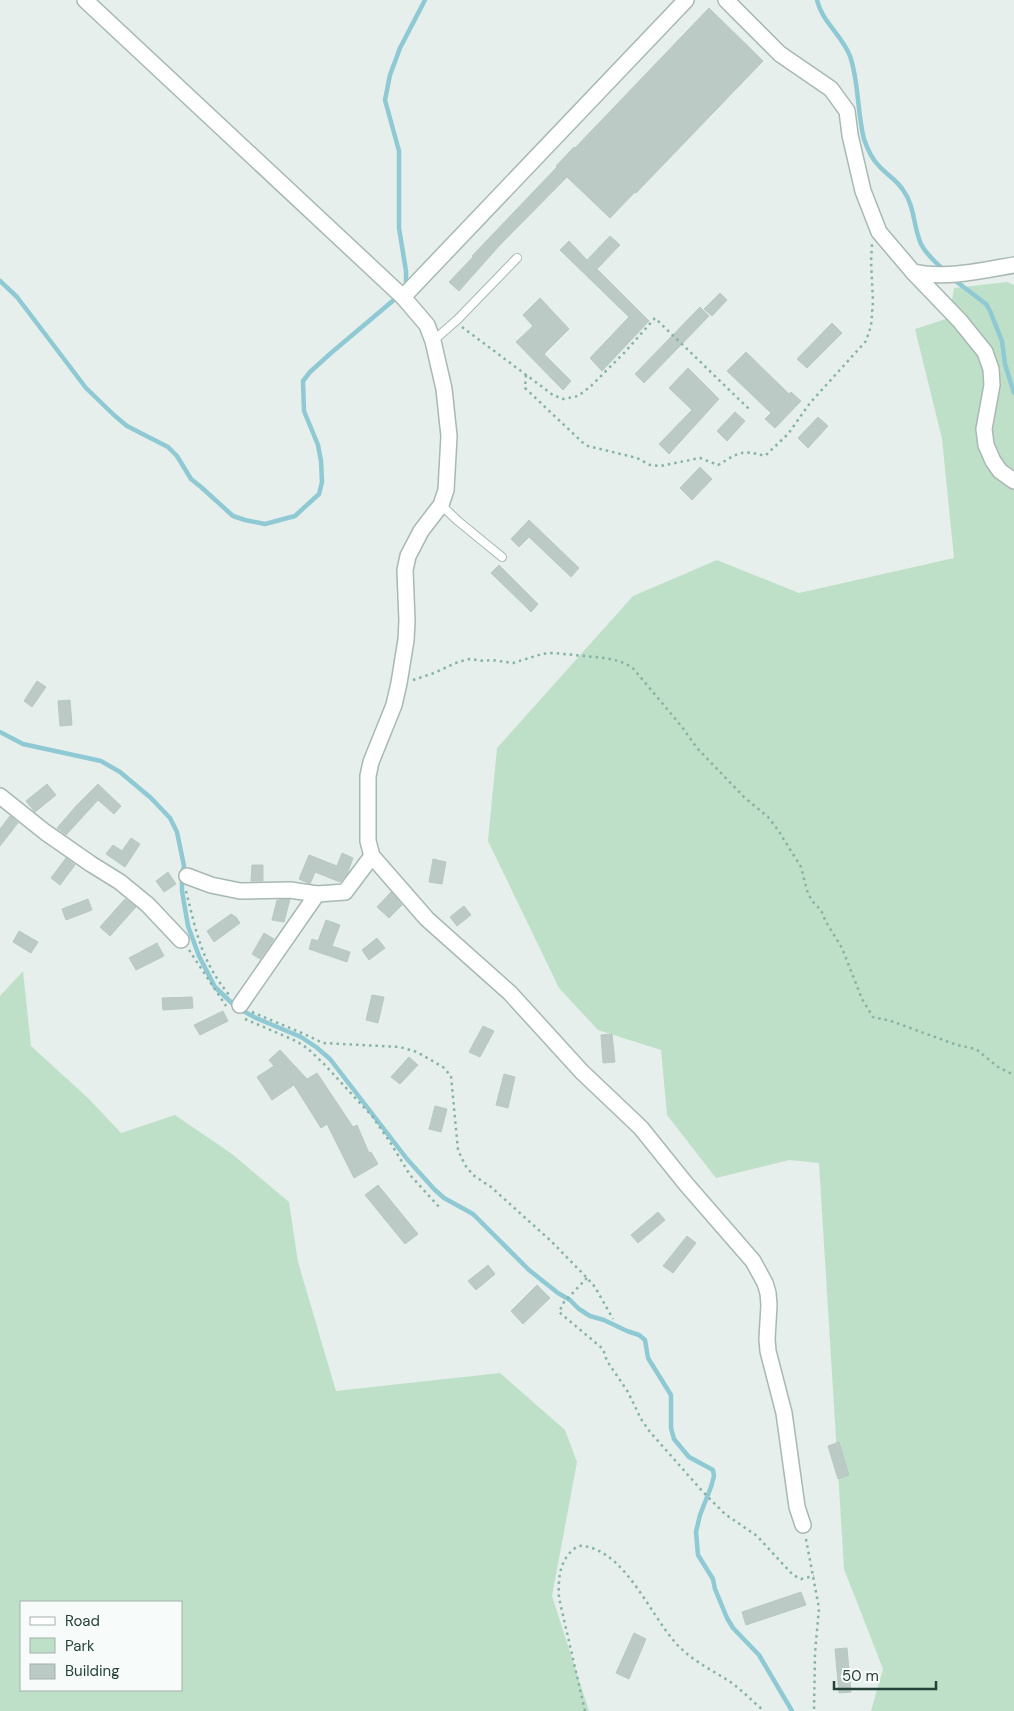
<svg xmlns="http://www.w3.org/2000/svg" width="1014" height="1711" viewBox="0 0 1014 1711" font-family="'DM Sans',sans-serif">
<style>
.green{fill:#bfe0c8;fill-rule:evenodd}
.lines{fill:none;stroke-linecap:round;stroke-linejoin:round}
.stream{stroke:#8ec9d4;stroke-width:4.5}
.building{fill:#bbcac4;stroke:#b8c9c2}
.service-casing{stroke:#a8b8b2;stroke-width:10}
.minor-casing{stroke:#a8b8b2;stroke-width:18}
.path{stroke:#86b3a5;stroke-width:2.5;stroke-dasharray:2.5 4;stroke-linecap:butt}
.service{stroke:#fff;stroke-width:8}
.minor{stroke:#fff;stroke-width:15}
</style>
<rect width="100%" height="100%" fill="#e6efeb"/>
<g class="green">
<path d="M1007,282l7,3v1426h-143l12,-42 -39,-100 -25,-406 -30,-3 -73,18 -49,-63 -6,-65 -63,-20 -39,-42 -71,-147 9,-93 136,-152 84,-36 82,33 155,-35 -12,-119 -27,-110 34,-11 5,-30z"/>
<path d="M23,971l8,75 57,52 33,35 54,-18 57,39 57,48 9,60 38,129 164,-18 65,57 12,32 -25,134 37,115h-589v-715zM21,1602h160v88h-160z"/>
</g>
<g class="lines">
<g class="stream">
<path d="M817,0c5,22 25,35 33,56 9,26 7,56 14,83 3,9 8,20 15,27 7,8 18,14 24,24 12,16 10,36 18,54 5,10 15,19 23,26"/>
<path d="M953,279l33,25 4,7 12,30 3,23 9,29"/>
<path d="M0,281l17,16 69,91 29,28 12,10 41,21 9,9 14,23 10,8 32,29 12,4 20,4 30,-8 24,-22 3,-12 -1,-21 -3,-16 -14,-34 -1,-30 7,-9 21,-19 64,-54"/>
<path d="M406,283v-12l-7,-43v-77l-14,-51 5,-25 10,-27 25,-48"/>
<path d="M0,732l23,12 78,17 19,11 31,26 19,20 7,14 7,34 -2,9v16l6,35 11,30 16,31 21,20 20,11 45,19 15,10 14,12 77,100 27,30 10,9 29,16 56,56 29,23 12,7 9,9 11,7 14,4 23,11 12,4 6,5 3,18 23,37v33l3,11 15,18 24,13 1,6 -3,11 -11,28 -4,17 2,23 15,24 2,10 12,29 6,10 26,27 33,56"/>
</g>
</g>
<g class="building">
<path d="M709,8l54,53 -127,132 -1,-1 -25,26 -43,-41 -68,69 -40,45 -10,-9 24,-25 -1,-1 85,-89 -1,-1 18,-19 1,1z"/>
<path d="M610,236l10,9 -23,24 52,52 -47,50 -12,-13 39,-41 -69,-67 9,-9 18,19z"/>
<path d="M720,293l7,7 -15,16 -8,-7z"/>
<path d="M540,298l29,31 -25,25 27,27 -8,9 -47,-48 17,-16 -10,-11z"/>
<path d="M700,307l9,9 -65,67 -9,-9z"/>
<path d="M832,323l10,10 -35,35 -10,-9z"/>
<path d="M746,352l43,42 2,-2 10,9 -26,27 -10,-9 6,-6 -44,-42z"/>
<path d="M688,368l31,31 -50,55 -10,-10 33,-34 -23,-22z"/>
<path d="M735,412l10,9 -18,20 -10,-10z"/>
<path d="M818,417l10,9 -20,22 -10,-10z"/>
<path d="M700,467l12,12 -20,21 -12,-12z"/>
<path d="M529,520l50,48 -8,9 -42,-40 -10,10 -8,-8z"/>
<path d="M499,565l39,39 -7,8 -40,-39z"/>
<path d="M37,681l9,6 -14,20 -8,-6z"/>
<path d="M70,700l2,25 -12,1 -2,-25z"/>
<path d="M47,784l9,11 -21,17 -9,-11z"/>
<path d="M98,784l23,22 -7,8 -16,-14 -32,35 -9,-7 20,-23z"/>
<path d="M10,816l8,7 -18,23v-17z"/>
<path d="M131,838l9,6 -15,23 -19,-13 7,-9 9,6z"/>
<path d="M342,853l11,5 -6,16 -7,8 -25,-10 -5,12 -11,-5 10,-24 28,11z"/>
<path d="M66,858l9,7 -15,20 -9,-7z"/>
<path d="M433,859l13,3 -4,22 -13,-2z"/>
<path d="M252,865h11v16h-12z"/>
<path d="M168,872l8,12 -12,8 -8,-11z"/>
<path d="M391,892l11,13 -13,13 -12,-11z"/>
<path d="M88,899l4,11 -26,10 -4,-11z"/>
<path d="M125,899l11,8 -26,29 -10,-9z"/>
<path d="M290,899l-6,23 -12,-2 5,-20z"/>
<path d="M464,906l7,9 -14,11 -7,-9z"/>
<path d="M231,914l5,3 4,6 -26,19 -7,-11z"/>
<path d="M326,920l14,5 -8,21 18,6 -3,10 -38,-13 3,-10 6,2z"/>
<path d="M19,931l19,11 -7,11 -18,-11z"/>
<path d="M264,933l10,6 -14,20 -8,-5z"/>
<path d="M377,938l8,10 -16,12 -7,-10z"/>
<path d="M157,943l7,13 -28,14 -7,-12z"/>
<path d="M372,995l12,2 -6,26 -12,-3z"/>
<path d="M192,997l1,11 -30,2 -1,-12z"/>
<path d="M223,1011l5,10 -28,14 -6,-10z"/>
<path d="M483,1026l11,5 -14,26 -11,-5z"/>
<path d="M612,1034l3,28 -12,1 -2,-28z"/>
<path d="M280,1050l27,29 10,-6 36,54 4,-2 12,28 2,-1 7,12 -24,14 -27,-54 -6,4 -27,-43 -22,15 -15,-23 17,-11 -5,-6z"/>
<path d="M409,1057l9,8 -18,19 -9,-7z"/>
<path d="M504,1074l11,3 -7,31 -12,-3z"/>
<path d="M435,1106l12,3 -6,23 -12,-3z"/>
<path d="M378,1185l40,49 -13,10 -40,-49z"/>
<path d="M658,1212l7,8 -27,23 -7,-8z"/>
<path d="M687,1236l9,7 -23,30 -10,-7z"/>
<path d="M488,1265l7,9 -19,16 -8,-9z"/>
<path d="M537,1285l13,13 -27,26 -12,-13z"/>
<path d="M839,1442l10,33 -11,4 -10,-33z"/>
<path d="M801,1592l5,13 -60,20 -4,-13z"/>
<path d="M634,1633l12,6 -17,40 -13,-6z"/>
<path d="M847,1648l4,44 -12,1 -4,-44z"/>
</g>
<g class="lines">
<g class="service-casing">
<g id="service">
<path d="M433,341l25,-22 59,-61"/>
<path d="M441,505l17,16 44,36"/>
</g>
</g>
<g class="minor-casing">
<g id="minor">
<path d="M85,0l318,297 24,28 6,16 11,48 5,47 -3,54 -5,15 -20,26 -13,25 -3,14 2,51 -1,19 -7,43 -5,22 -23,57 -3,14v65l4,15 55,63 83,74 72,79 59,56 45,56 67,77 12,22 3,10 1,12 -2,34 1,12 16,62 13,94 6,18"/>
<path d="M726,0l54,54 51,35 16,22 3,24 13,56 16,41 34,40 47,49 25,31 6,17 1,16 -8,44 2,16 7,16 7,10 14,10"/>
<path d="M913,272c33,7 67,-1 101,-7"/>
<path d="M403,297l283,-297"/>
<path d="M0,796l45,36 46,32 29,18 28,23 33,35"/>
<path d="M187,876l24,9 29,6 50,-1 27,4"/>
<path d="M240,1005l77,-111 28,-2 27,-36"/>
</g>
</g>
<g class="path">
<path d="M462,327l91,68 10,4 15,-3 12,-9 34,-34 31,-35 95,92"/>
<path d="M526,375l-1,13 57,54 6,4 49,12 13,7 10,1 40,-8 18,7c21,-12 22,-16 47,-9l23,-22 22,-31 56,-62 5,-15 2,-24 -2,-41 1,-17"/>
<path d="M413,680l21,-7 24,-11 12,-3 14,2 8,-1 21,3 29,-9 11,-1 52,5 14,3 13,6 50,60 15,21 47,49 24,20 10,13 23,37 7,27 6,9 7,7 5,12 16,26 20,51 11,18 18,4 66,24 19,4 22,18 16,8"/>
<path d="M186,891c11,43 15,70 44,105"/>
<path d="M189,950l37,56"/>
<path d="M252,1012l52,22 19,9 77,4 17,5 26,15 8,9 7,74 7,15 8,10 18,12 60,54 36,37 8,9 18,32"/>
<path d="M245,1019l51,22 11,7 16,15 49,53 18,26 20,33 30,33"/>
<path d="M587,1278l-23,24 -5,10 44,37 4,12 21,31 13,27 9,13 53,60 22,22 32,22 36,39 8,4 13,-3"/>
<path d="M806,1539l13,69 -4,45 -1,58"/>
<path d="M585,1711l-26,-113c-1,-18 0,-37 15,-49 5,-5 11,-3 18,-1 36,12 58,65 82,93 15,18 36,28 55,40 13,9 23,20 35,30"/>
</g>
<use href="#service" class="service"/>
<use href="#minor" class="minor"/>
</g>
<rect x="20" y="1601" width="162" height="90" fill="#f7fbf9" stroke="#a3b1ad"/>
<rect x="30" y="1617" width="25" height="8" fill="#ffffff" stroke="#a3b1ad"/>
<text x="65" y="1626" font-size="15" fill="#24423a">Road</text>
<rect x="30" y="1638" width="25" height="15" fill="#bfe0c8" stroke="#a3b1ad"/>
<text x="65" y="1651" font-size="15" fill="#24423a">Park</text>
<rect x="30" y="1664" width="25" height="15" fill="#bbcac4" stroke="#a3b1ad"/>
<text x="65" y="1676" font-size="15" fill="#24423a">Building</text>
<path d="M834 1681v8h102v-8" fill="none" stroke="#24423a" stroke-width="2.5"/>
<text x="842" y="1681" font-size="15" fill="#24423a" stroke="#f7fbf9" stroke-width="4" paint-order="stroke">50 m</text>
</svg>
